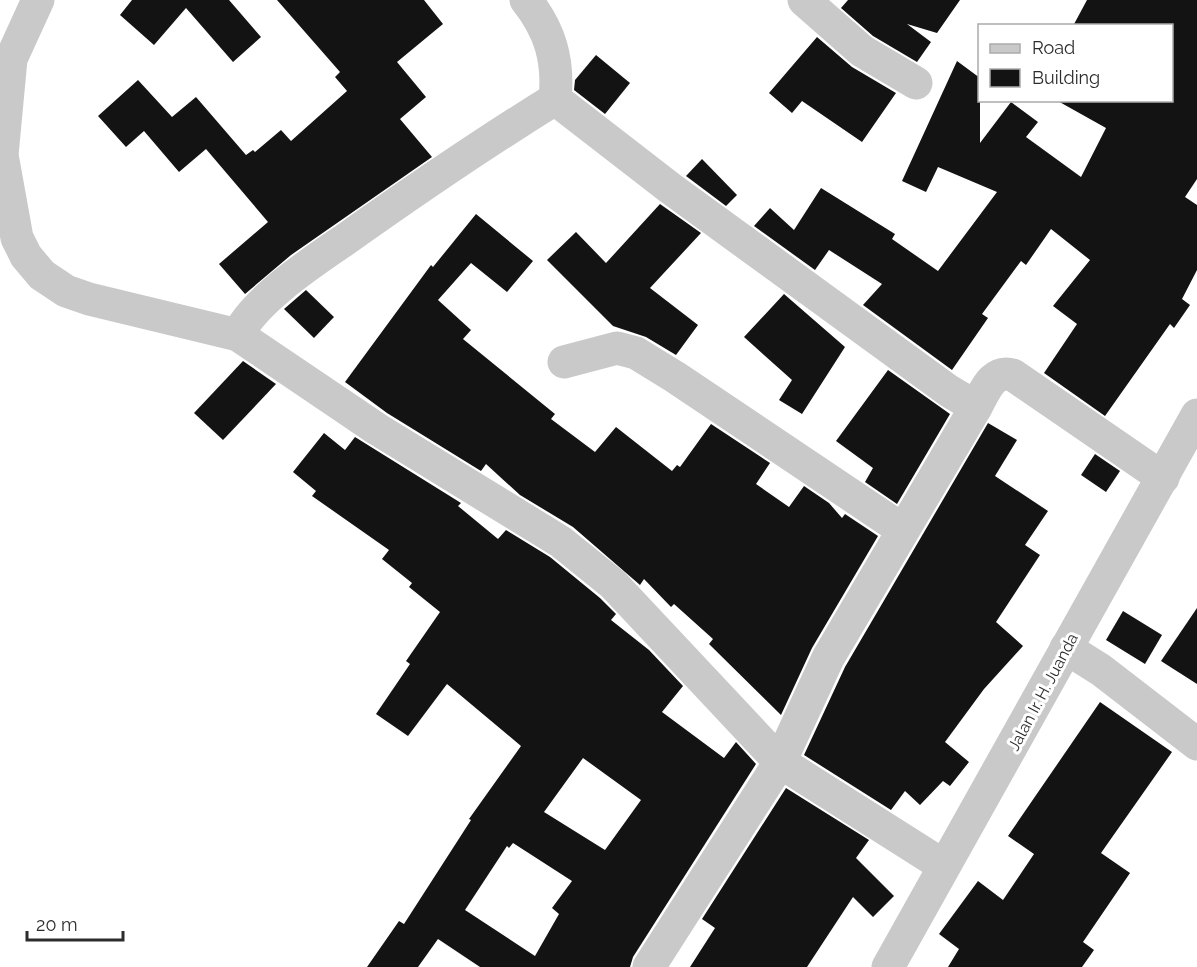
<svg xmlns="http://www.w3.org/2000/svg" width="1197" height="967" viewBox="0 0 1197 967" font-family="Raleway,sans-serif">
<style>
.building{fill:#131313;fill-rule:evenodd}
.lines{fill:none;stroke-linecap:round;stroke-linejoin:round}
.minor{stroke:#c9c9c9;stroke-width:33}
.tertiary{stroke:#c9c9c9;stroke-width:33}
.labels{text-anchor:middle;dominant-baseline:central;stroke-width:6;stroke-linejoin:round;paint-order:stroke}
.street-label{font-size:16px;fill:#2c2c2c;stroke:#fff}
</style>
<rect width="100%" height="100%" fill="#fff"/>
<g class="building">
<path d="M132,0h97l32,37 -28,25 -47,-54 -32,37 -34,-30z"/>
<path d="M277,0h147l19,24 -46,38 29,35 -26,22 32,38 -141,98 -46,39 -26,-30 49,-42 -62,-73 -27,23 -35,-41 -18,16 -28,-31 40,-36 34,37 24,-20 50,58 7,-5 2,2 26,-22 10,11 56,-50 -12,-14 5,-5z"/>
<path d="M848,0h112l-23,33 -30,-9 24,18 -14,20 -44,-26 -32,-28z"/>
<path d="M1087,0h110v179l-12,18 12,8v65l-15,29 8,6 -16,23 -4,-4 -65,92 -61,-43 33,-49 -24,-18 37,-46 -39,-31 -25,36 -5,-4 -39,53 6,4 -36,52 -89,-65 19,-21 -53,-34 -14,20 -61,-44 16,-18 24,22 27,-42 74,46 -3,5 46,32 59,-79 -59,-25 -12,25 -24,-11 55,-120 23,17v65l31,-41 27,20 -12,15 55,40 25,-49 -50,-28h116v-74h-99z"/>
<path d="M817,37l35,30 44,26 -34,49 -60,-41 -10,12 -23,-20z"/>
<path d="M596,55l34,28 -25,31 -31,-24 1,-10z"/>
<path d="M702,159l35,36 -11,11 -40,-30z"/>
<path d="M660,204l41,29 -51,55 48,37 -22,30 -30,-18 -33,-11 -66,-66 29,-28 30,31z"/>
<path d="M476,214l57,47 -26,31 -36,-29 -33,37 33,30 -8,9 92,75 -4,5 44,33 21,-25 56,44 5,-6 3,2 31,-43 59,39 -14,21 33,23 15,-21 25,17 13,15 3,-4 33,22 -66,112 -31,67 -72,-71 4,-5 -39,-35 -3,3 -27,-28 -4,6 -67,-58 -53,-32 -34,-31 -5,7 -94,-58 -42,-31 86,-117 2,2z"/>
<path d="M306,290l28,27 -20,21 -30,-29z"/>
<path d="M784,294l61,53 -43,67 -23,-14 13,-20 -48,-43z"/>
<path d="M243,361l33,23 -53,56 -29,-27z"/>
<path d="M888,370l62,44 -53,90 -32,-22 8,-14 -37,-27z"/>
<path d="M988,423l29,17 -22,36 53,35 -23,34 15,10 -44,67 27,24 -39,43 -39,53 24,20 -19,24 -7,-5 -23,24 -15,-14 -14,19 -87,-55 41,-88z"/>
<path d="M324,433l21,17 10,-13 106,66 -3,3 40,33 8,-9 44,27 50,41 16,16 -5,6 38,30 34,36 -21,26 62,46 12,-16 20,22 -123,193 -3,10h-150l-42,-28 -20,28h-51l32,-46 5,3 67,-104 -2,-1 52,-73 -74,-62 -39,52 -32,-22 34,-50 -4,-3 34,-49 -31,-25 3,-4 -30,-24 7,-9 -77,-54 4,-5 -23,-19zM583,758l58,42 -36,50 -61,-38zM513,843l59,38 -20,27 7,6 -24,42 -70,-46 42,-64 2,2z"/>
<path d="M1095,454l25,17 -14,21 -25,-17z"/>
<path d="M1197,608v76l-36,-23z"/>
<path d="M1123,611l39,24 -17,29 -39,-24z"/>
<path d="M1100,702l72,50 -71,101 29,20 -47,69 11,8 -12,17h-134l11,-18 -20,-15 39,-53 25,19 31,-46 -26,-18z"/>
<path d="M786,788l83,52 -13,18 38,38 -21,21 -20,-20 -46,70h-117l25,-39 -13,-9z"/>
</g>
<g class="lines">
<g class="minor">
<path d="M38,0l-27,59 -9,96 15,83 9,18 16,19 24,16 23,8 149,36 139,94 184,113 52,42 167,178 164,104"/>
<path d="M526,0c24,30 33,60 29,99l115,89 279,203 27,16c9,-16 16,-38 37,-32l150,103"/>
<path d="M804,0l58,51 54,32"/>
<path d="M238,335c16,-35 76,-74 108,-96 69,-49 138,-96 209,-140"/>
<path d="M564,362l53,-14 19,5 39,24 228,153"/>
<path d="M1066,648l35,22 96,74"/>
<path d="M649,967l131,-205 48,-104 148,-251"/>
</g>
<path class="tertiary" d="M888,967l309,-552"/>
</g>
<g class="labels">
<g class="street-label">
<text transform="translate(1043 692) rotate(-62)">Jalan Ir. H. Juanda</text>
</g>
</g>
<rect x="978" y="24" width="195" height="78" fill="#ffffff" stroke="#ababab" stroke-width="1.5"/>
<rect x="990" y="44" width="30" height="9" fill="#c9c9c9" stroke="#ababab" stroke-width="1.5"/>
<text x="1032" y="54" font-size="18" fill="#2c2c2c">Road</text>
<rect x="990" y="69" width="30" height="18" fill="#131313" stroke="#ababab" stroke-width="1.5"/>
<text x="1032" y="84" font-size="18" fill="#2c2c2c">Building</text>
<path d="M27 931v9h96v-9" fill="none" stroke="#2c2c2c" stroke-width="3"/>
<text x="36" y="931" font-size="18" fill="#2c2c2c" stroke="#ffffff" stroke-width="4.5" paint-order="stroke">20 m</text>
</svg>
